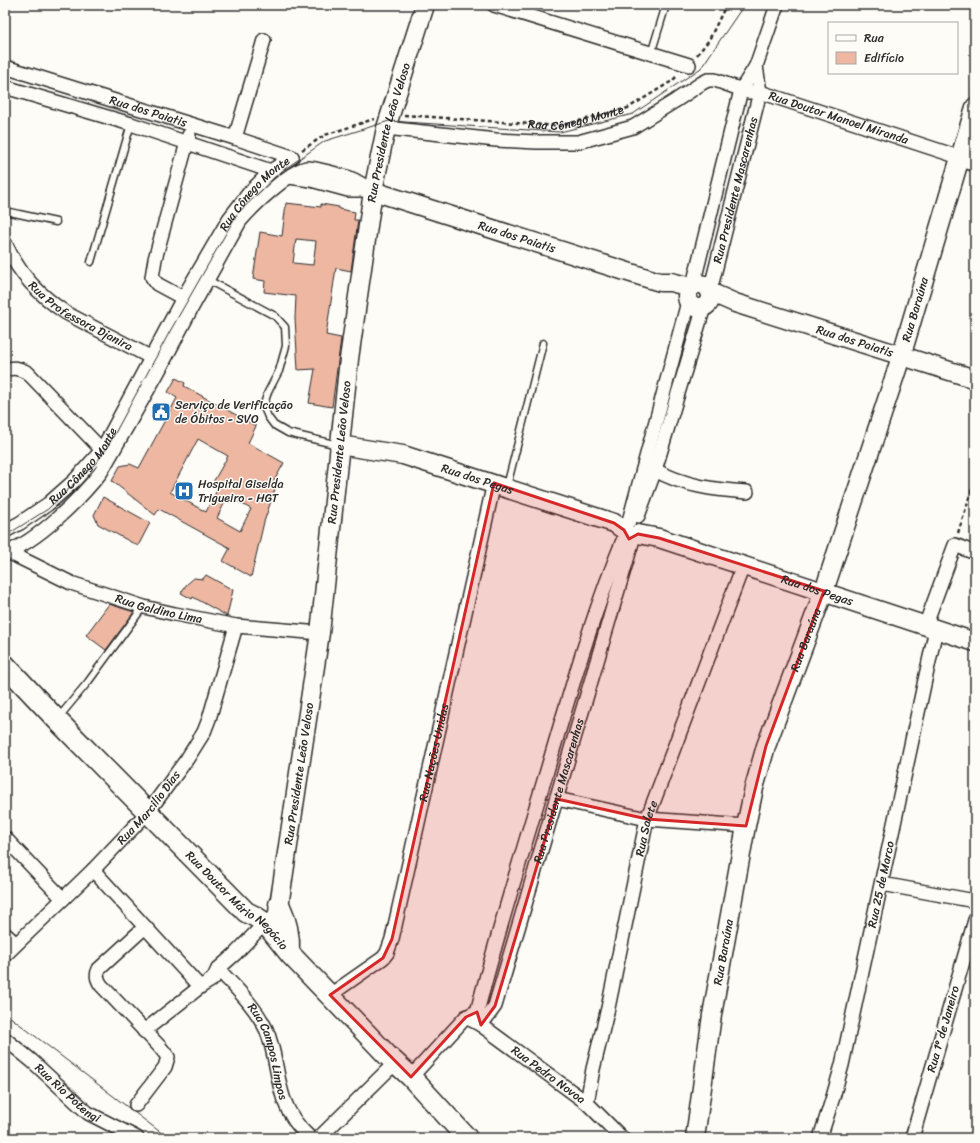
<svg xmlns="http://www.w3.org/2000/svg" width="980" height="1143" viewBox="0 0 980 1143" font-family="Sriracha,sans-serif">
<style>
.building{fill:#edb7a2;stroke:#2b2b2b;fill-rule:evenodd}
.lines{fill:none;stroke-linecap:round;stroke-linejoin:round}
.lane-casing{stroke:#2b2b2b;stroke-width:9}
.street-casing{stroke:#2b2b2b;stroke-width:16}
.secondary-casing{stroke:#2b2b2b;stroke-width:21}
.primary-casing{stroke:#2b2b2b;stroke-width:23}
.path{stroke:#2b2b2b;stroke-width:2.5;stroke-dasharray:4 3;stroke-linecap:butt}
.lane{stroke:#fdfcf7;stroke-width:6}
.street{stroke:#fdfcf7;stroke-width:13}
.secondary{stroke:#fdfcf7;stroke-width:18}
.primary{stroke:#fdfcf7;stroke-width:20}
.tram{stroke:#2b2b2b;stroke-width:1}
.marked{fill:#d62828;fill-opacity:0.2;stroke:#d62828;stroke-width:3;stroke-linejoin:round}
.labels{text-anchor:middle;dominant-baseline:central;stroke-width:3;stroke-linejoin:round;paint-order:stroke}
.street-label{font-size:12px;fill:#2b2b2b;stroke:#fdfcf7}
.poi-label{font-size:12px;fill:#2b2b2b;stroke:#fdfcf7;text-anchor:start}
</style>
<rect width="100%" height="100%" fill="#fdfcf7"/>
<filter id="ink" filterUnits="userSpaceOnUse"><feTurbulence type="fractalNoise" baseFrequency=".025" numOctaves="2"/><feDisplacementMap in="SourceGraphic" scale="8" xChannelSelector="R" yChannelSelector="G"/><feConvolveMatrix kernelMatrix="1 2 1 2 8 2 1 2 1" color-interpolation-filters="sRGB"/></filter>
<g filter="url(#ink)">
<g class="building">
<path d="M286,203l35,4v-3l18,3v2l16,3 -1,8h4l-7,51 -15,-3 -10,67 15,3 -9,69 -23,-4 6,-34 -17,1 -3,-52 1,-22 -32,-4 1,-11 -12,-2 7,-47 22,4zM296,239l20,2 -3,24 -20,-2z"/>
<path d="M176,378l9,5 -1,3 72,40 -8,17 36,20 -10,18 3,2 -13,39 -13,55 -28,-16 7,-13 -71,-39 -4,6 -43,-34 8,-15 10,-2 9,4 38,-70 -9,-6zM198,439l30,17 -16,28 6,4 -12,24 -36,-20zM228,496l23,13 -11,22 -23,-13z"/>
<path d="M103,497l47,26 -12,23 -40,-22 -4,-9z"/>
<path d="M206,575l27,15 -6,26 -34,-19 -1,2 -11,-6 5,-8 8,-7 9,1z"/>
<path d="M109,604l25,8 -28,38 -20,-15z"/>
</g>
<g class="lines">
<g class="lane-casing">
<g id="lane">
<path d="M651,54l15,-49"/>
<path d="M5,211l51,11"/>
<path d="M91,262l40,-138"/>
<path d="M208,280l67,36 10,11 1,19 -7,25 -11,21 -3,9v9l3,7 6,8 14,8 50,12"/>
<path d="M507,486l36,-143"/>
<path d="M59,717l29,-35 55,-75"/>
</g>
</g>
<g class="street-casing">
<g id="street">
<path d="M494,5l195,60"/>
<path id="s2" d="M5,67l230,71 57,19"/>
<path d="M5,87l126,37 140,47"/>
<path id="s3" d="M386,128l110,12 40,2h42l55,-15 42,-26 27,-18 6,-3h7l33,12h12l199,65"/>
<path d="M235,138l29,-98"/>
<path d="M289,177l22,3 37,10h22"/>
<path id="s4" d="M5,243c14,31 33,51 61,70l86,45"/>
<path d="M693,285l48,-195 15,-24 21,-61"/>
<path id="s5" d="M710,291l50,-199 -4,-26"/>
<path d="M183,298l-26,-14 -5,-7 3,-18 34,-124"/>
<path d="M5,370c9,-3 14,-2 23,3l74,77"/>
<path d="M655,470c29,16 60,20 92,22"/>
<path d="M638,516l17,-46 49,-163"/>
<path d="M629,521l59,-219"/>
<path id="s6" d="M5,531l15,-8 28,-19 26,-23 28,-31 81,-152 46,-79 20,-26 22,-22 21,-14"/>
<path id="s7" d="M8,552l63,31 73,24 31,7 61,12 84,7"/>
<path d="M5,553c33,-12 75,-54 96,-81l57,-100 33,-63 49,-88c12,-14 49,-50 67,-53 5,-1 38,8 45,11 7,3 14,8 21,12"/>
<path d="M925,626l30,-81 20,8"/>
<path d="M557,799l90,20 99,7"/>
<path d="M5,838l58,61"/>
<path d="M93,870l107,117"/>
<path d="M882,884l93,17"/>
<path d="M5,934l11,10"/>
<path id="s8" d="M5,955l88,-85 55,-58 39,-53 17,-27 5,-13 27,-93"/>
<path id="s9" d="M218,969c17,18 37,37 48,60 10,23 10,48 18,71 5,14 15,28 26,38"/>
<path id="s10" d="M330,995l53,-37 4,-5 5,-14 102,-456"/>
<path d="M477,1012c21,-80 45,-159 69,-238 24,-81 47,-163 80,-241"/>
<path id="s11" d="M466,1017l15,8 14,-19 139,-470"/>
<path id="s12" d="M479,1018l2,7 106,78 35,35"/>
<path d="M144,1031l56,-44 13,-8 5,-10 17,-15 30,-31"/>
<path id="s13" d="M5,1039l27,22 56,52 49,25"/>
<path d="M411,1077l55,-60 8,-4"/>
<path id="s14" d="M587,1103l6,-34 15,-61 39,-189 96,-253"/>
<path d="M136,1105l29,-38 3,-10 -8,-10 -59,-62c-4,-6 -5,-10 -2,-16l46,-42"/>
<path d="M319,1138l77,-76"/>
<path id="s15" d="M820,1138l13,-41 9,-32 94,-436"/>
<path d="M912,1138l63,-218"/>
</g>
</g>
<g class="secondary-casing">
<g id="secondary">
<path d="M959,157l16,5"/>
<path id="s16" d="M373,191l277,88 10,3h11l19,5"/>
<circle cx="699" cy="296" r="12"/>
<path id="s17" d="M710,292l25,11 240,76"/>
<path id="s18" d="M339,445l64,10 211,68 10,7"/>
<path id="s19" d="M638,534l21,4 316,104"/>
<path id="s20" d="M277,919l43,-286 29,-274 24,-168 13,-63 39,-123"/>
<path id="s21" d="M695,1138l17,-123 34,-189 8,-38 12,-42 58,-155 77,-234 74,-250"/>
</g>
</g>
<g class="primary-casing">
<g id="primary">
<path id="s22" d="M5,665l52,55 189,192 10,5 9,6 25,31 97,101 24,22 56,61"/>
<path d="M279,904c7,15 11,31 10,48"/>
</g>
</g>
<g class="path">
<path d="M697,55l12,-15 17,-35"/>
<path id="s1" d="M404,115l156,11 68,-18 44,-27 6,-6"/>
<path d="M302,150l23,-15 49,-16"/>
<path d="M958,533l17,-53"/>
</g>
<use href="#lane" class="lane"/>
<use href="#street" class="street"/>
<use href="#secondary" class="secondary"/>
<use href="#primary" class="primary"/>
<g class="tram">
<path d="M5,536l43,-27 48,-46 11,-15 62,-115 68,-119 45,-43 43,-30 64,-20 171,11 73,-18 68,-46 43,-63"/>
<path d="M5,1013l163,125"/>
</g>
</g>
</g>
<path class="marked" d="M494,483l120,40 10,7 5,9 9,-5 21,4 165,53 -58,155 -20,80 -99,-7 -90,-20 -62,207 -14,19 -4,-13 -11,5 -55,60 -81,-82 53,-37 9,-19z"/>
<defs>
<g id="civic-square" transform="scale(1)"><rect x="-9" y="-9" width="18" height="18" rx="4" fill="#1f6fb2" stroke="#fdfcf7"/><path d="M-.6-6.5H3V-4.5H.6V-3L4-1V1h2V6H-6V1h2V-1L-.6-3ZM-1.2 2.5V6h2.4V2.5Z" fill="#fff"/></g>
<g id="hospital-square" transform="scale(1)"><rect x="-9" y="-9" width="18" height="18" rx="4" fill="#1f6fb2" stroke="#fdfcf7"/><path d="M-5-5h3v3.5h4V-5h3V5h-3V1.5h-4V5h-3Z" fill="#fff"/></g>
</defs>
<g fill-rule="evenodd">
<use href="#civic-square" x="161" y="412"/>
<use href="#hospital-square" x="184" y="491"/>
</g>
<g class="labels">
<g class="street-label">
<text stroke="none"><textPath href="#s2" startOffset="150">Rua dos Paiatis</textPath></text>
<text stroke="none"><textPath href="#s1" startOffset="173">Rua Cônego Monte</textPath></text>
<text stroke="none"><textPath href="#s3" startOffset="475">Rua Doutor Manoel Miranda</textPath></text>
<text stroke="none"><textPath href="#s20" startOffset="795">Rua Presidente Leão Veloso</textPath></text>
<text stroke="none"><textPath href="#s5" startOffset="104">Rua Presidente Mascarenhas</textPath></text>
<text stroke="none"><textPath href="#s6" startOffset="427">Rua Cônego Monte</textPath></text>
<text stroke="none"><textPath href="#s16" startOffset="151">Rua dos Paiatis</textPath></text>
<text stroke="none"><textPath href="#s21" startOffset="860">Rua Baraúna</textPath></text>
<text stroke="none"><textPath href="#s4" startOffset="108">Rua Professora Djanira</textPath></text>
<text stroke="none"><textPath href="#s17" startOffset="153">Rua dos Paiatis</textPath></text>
<text stroke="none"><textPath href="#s20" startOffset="471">Rua Presidente Leão Veloso</textPath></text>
<text stroke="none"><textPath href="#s6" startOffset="103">Rua Cônego Monte</textPath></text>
<text stroke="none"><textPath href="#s18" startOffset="143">Rua dos Pegas</textPath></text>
<text stroke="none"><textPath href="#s19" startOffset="188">Rua dos Pegas</textPath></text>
<text stroke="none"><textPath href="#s7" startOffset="162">Rua Galdino Lima</textPath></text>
<text stroke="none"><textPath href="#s21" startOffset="512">Rua Baraúna</textPath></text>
<text stroke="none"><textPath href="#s10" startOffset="277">Rua Nações Unidas</textPath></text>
<text stroke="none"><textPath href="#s20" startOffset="147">Rua Presidente Leão Veloso</textPath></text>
<text stroke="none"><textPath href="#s11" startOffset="265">Rua Presidente Mascarenhas</textPath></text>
<text stroke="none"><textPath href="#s8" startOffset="206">Rua Marcilio Dias</textPath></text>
<text stroke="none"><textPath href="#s14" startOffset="281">Rua Salete</textPath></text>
<text stroke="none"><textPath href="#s15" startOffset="261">Rua 25 de Marco</textPath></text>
<text stroke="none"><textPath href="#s22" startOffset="331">Rua Doutor Mário Negócio</textPath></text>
<text stroke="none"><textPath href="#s21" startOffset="188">Rua Baraúna</textPath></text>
<text transform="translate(943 1029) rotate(-74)">Rua 1º de Janeiro</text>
<text stroke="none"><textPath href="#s9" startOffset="99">Rua Campos Limpos</textPath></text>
<text stroke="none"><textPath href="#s12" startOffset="91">Rua Pedro Novoa</textPath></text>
<text stroke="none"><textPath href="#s13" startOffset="83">Rua Rio Potengi</textPath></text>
</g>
<g class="poi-label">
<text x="175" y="405">Serviço de Verificação<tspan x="175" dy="14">de Óbitos - SVO</tspan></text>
<text x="198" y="484">Hospital Giselda<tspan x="198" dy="14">Trigueiro - HGT</tspan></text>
</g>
</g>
<rect width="980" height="1143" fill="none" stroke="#fdfcf7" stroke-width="20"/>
<rect x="10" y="10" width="960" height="1123" fill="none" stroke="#2b2b2b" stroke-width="1.5" filter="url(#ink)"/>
<rect x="828" y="22" width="130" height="52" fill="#fdfcf7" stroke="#a9a8a5"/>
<rect x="836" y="35" width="20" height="6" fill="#fdfcf7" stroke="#a9a8a5"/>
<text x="864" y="42" font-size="12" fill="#2b2b2b">Rua</text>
<rect x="836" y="52" width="20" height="12" fill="#edb7a2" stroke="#a9a8a5"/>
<text x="864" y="62" font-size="12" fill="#2b2b2b">Edifício</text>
</svg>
